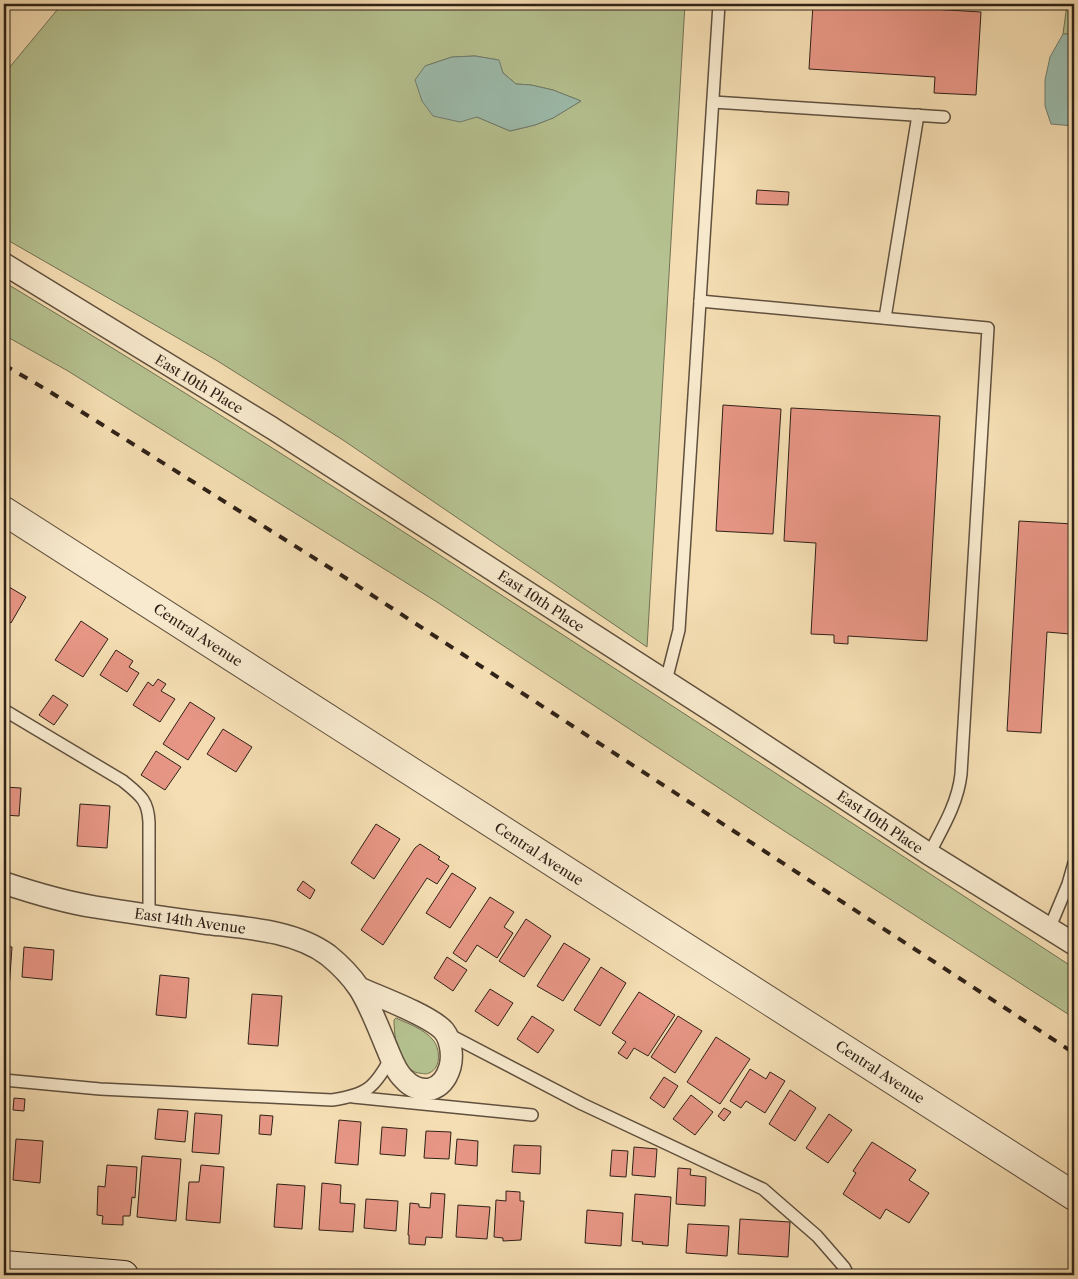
<svg xmlns="http://www.w3.org/2000/svg" width="1078" height="1279" viewBox="0 0 1078 1279" font-family="'Libre Caslon Text',serif">
<style>
.green{fill:#b6c291;stroke:#727254;fill-rule:evenodd}
.water{fill:#9cbcad;stroke:#707e71}
.building{fill:#e79685;stroke:#2f2117}
.lines{fill:none;stroke-linecap:round;stroke-linejoin:round}
.service-casing{stroke:#60503e;stroke-width:14}
.minor-casing{stroke:#60503e;stroke-width:24}
.tertiary-casing{stroke:#60503e;stroke-width:30}
.secondary-casing{stroke:#2f2117;stroke-width:30}
.service{stroke:#f8eace;stroke-width:11}
.minor{stroke:#f8eace;stroke-width:21}
.tertiary{stroke:#f8eace;stroke-width:28}
.secondary{stroke:#f8eace;stroke-width:28}
.rail{stroke:#2f2117;stroke-width:4;stroke-dasharray:9 9;stroke-linecap:butt}
.labels{text-anchor:middle;dominant-baseline:central;stroke-width:5;stroke-linejoin:round;paint-order:stroke}
.street-label{font-size:14px;fill:#2f2117;stroke:#f8eace}
</style>
<rect width="100%" height="100%" fill="#f5deb3"/>
<filter id="stains"><feTurbulence type="fractalNoise" baseFrequency=".004" numOctaves="4"/><feColorMatrix values="0 0 0 0 .2 0 0 0 0 .09 0 0 0 0 .02 0 0 0 .5 -.17"/></filter>
<radialGradient id="worn" r=".72"><stop offset=".6" stop-color="#630" stop-opacity="0"/><stop offset="1" stop-color="#630" stop-opacity=".3"/></radialGradient>
<g class="green">
<path d="M62,4h623l-38,643 -304,-207 -127,-80 -212,-122v-164zM475,56l23,4 5,13 13,11 15,1 22,5 28,11 -28,17 -18,7 -25,6 -33,-14 -52,-51 27,-9z"/>
<path d="M1022,4h52v20l-6,10h-5l4,-30z"/>
<path d="M4,282c153,92 304,188 454,285 206,133 411,267 616,401v50l-302,-195 -335,-221 -369,-231 -64,-36z"/>
<path d="M396,1018c13,6 28,11 37,22 7,8 9,28 -4,33 -3,2 -7,0 -11,0 -20,-5 -24,-36 -24,-53z"/>
</g>
<g class="water">
<path d="M1074,24v102l-23,-2 -6,-18v-26l5,-23 13,-23h5z"/>
<path d="M475,56l24,4 4,13 13,11 15,1 22,5 28,11 -28,17 -18,7 -25,6 -33,-14 -17,5 -27,-6 -11,-15 -7,-21 10,-14 27,-9z"/>
</g>
<g class="building">
<path d="M813,4h35l133,8 -5,83 -42,-2 1,-16 -126,-8z"/>
<path d="M757,190l32,2 -1,13 -32,-1z"/>
<path d="M723,405l58,4 -8,125 -57,-3z"/>
<path d="M791,408l149,8 -13,225 -79,-5v8l-14,-1v-8l-23,-1 5,-91 -32,-2z"/>
<path d="M1019,521l55,3v34l-4,76 -23,-2 -6,101 -34,-2z"/>
<path d="M4,584l22,13 -15,26 -7,-5z"/>
<path d="M81,621l27,18 -25,38 -28,-17z"/>
<path d="M116,650l17,11 -4,6 10,6 -12,19 -27,-17z"/>
<path d="M158,679l8,5 -5,7 14,8 -15,23 -27,-17 15,-23 5,4z"/>
<path d="M53,695l15,10 -14,20 -15,-10z"/>
<path d="M190,702l25,16 -27,42 -25,-16z"/>
<path d="M223,729l29,18 -16,25 -29,-18z"/>
<path d="M156,751l25,16 -16,23 -24,-15z"/>
<path d="M4,787l17,1 -2,28 -15,-1z"/>
<path d="M80,804l30,2 -3,42 -30,-2z"/>
<path d="M376,824l24,15 -26,40 -23,-16z"/>
<path d="M420,844l20,13 -2,2 11,7 -12,18 -10,-6 -44,67 -22,-15 54,-82z"/>
<path d="M452,873l24,15 -26,40 -24,-15z"/>
<path d="M303,881l12,9 -5,9 -13,-9z"/>
<path d="M490,897l24,15 -10,15 9,6 -16,25 -20,-13 -11,17 -13,-9z"/>
<path d="M526,919l25,17 -27,41 -25,-16z"/>
<path d="M564,943l26,16 -27,42 -26,-15z"/>
<path d="M4,946l8,1 -3,43h-5z"/>
<path d="M24,947l30,3 -2,30 -30,-3z"/>
<path d="M447,957l20,13 -14,21 -19,-13z"/>
<path d="M601,967l25,16 -26,43 -26,-16z"/>
<path d="M160,975l29,3 -3,40 -30,-3z"/>
<path d="M490,989l23,14 -15,23 -23,-15z"/>
<path d="M639,992l36,23 -27,41 -14,-8 -7,11 -9,-6 8,-11 -14,-9z"/>
<path d="M252,994l30,2 -4,50 -30,-2z"/>
<path d="M532,1016l22,14 -16,23 -21,-14z"/>
<path d="M678,1016l24,15 -27,42 -24,-16z"/>
<path d="M716,1037l34,22 -30,45 -33,-22z"/>
<path d="M750,1069l16,10 4,-7 15,9 -20,32 -19,-12 -5,7 -11,-7z"/>
<path d="M664,1077l14,9 -14,22 -14,-10z"/>
<path d="M790,1090l26,18 -21,33 -26,-17z"/>
<path d="M691,1095l22,17 -18,23 -22,-16z"/>
<path d="M14,1098l11,1 -1,12 -11,-1z"/>
<path d="M724,1108l7,4 -7,9 -6,-5z"/>
<path d="M158,1109l30,2 -3,31 -30,-3z"/>
<path d="M195,1113l27,2 -3,39 -27,-2z"/>
<path d="M829,1114l23,16 -24,33 -22,-15z"/>
<path d="M260,1115l13,1 -2,19 -12,-1z"/>
<path d="M339,1120l22,2 -3,43 -23,-2z"/>
<path d="M382,1127l25,2 -2,27 -25,-2z"/>
<path d="M426,1131l25,1 -2,27 -25,-1z"/>
<path d="M16,1139l27,2 -3,42 -27,-3z"/>
<path d="M457,1139l21,2 -1,25 -22,-2z"/>
<path d="M872,1142l44,28 -7,10 20,13 -20,30 -23,-14 -6,10 -37,-25 13,-21 -3,-2z"/>
<path d="M514,1145l27,1 -1,28 -28,-2z"/>
<path d="M634,1147l23,2 -2,28 -23,-2z"/>
<path d="M612,1150l16,1 -2,26 -16,-1z"/>
<path d="M142,1156l39,3 -5,62 -39,-4z"/>
<path d="M107,1165l30,2 -2,31 -3,-1 -2,19h-7v9l-21,-1 1,-8 -6,-1 1,-29 7,1z"/>
<path d="M201,1165l23,2 -4,56 -34,-3 3,-38h10z"/>
<path d="M678,1168l13,1 -1,6 16,2 -1,29 -29,-2z"/>
<path d="M322,1183l19,2 -1,18 15,1 -2,28 -34,-2z"/>
<path d="M277,1184l28,2 -3,43 -28,-2z"/>
<path d="M506,1191l14,1v9h4l-3,39 -18,1v-3l-9,-1 2,-37 10,1z"/>
<path d="M431,1193l14,1 -3,44 -16,-1 -1,8 -16,-1v-9h-1l2,-32 9,1v3l11,1z"/>
<path d="M635,1194l36,3 -3,49 -26,-2 1,-2 -11,-1z"/>
<path d="M366,1199l32,2 -2,30 -32,-3z"/>
<path d="M458,1205l32,2 -3,32 -31,-2z"/>
<path d="M587,1210l36,3 -2,33 -36,-3z"/>
<path d="M740,1219l50,3 -2,35 -50,-3z"/>
<path d="M688,1224l41,2 -2,30 -41,-3z"/>
</g>
<g class="lines">
<g class="service-casing">
<g id="service">
<path d="M713,102l231,15"/>
<path d="M700,301l288,27 -27,446c-3,29 -19,55 -32,80"/>
<path d="M885,318l33,-203"/>
<path d="M666,681l13,-51 40,-626"/>
<path d="M4,710l119,71c17,14 25,19 26,41v93"/>
<path d="M1050,927l18,-43 6,-21"/>
<path d="M446,1033l136,71 181,85 54,47 27,31 4,8"/>
<path d="M4,1080l96,9 232,11c34,-5 43,-12 59,-43"/>
<path d="M353,1097l179,18"/>
</g>
</g>
<g class="minor-casing">
<g id="minor">
<path d="M4,264l268,164 454,292 203,134 145,90"/>
<path d="M4,883c30,10 60,19 91,24 37,6 73,11 109,16 41,5 90,7 124,32 11,9 23,21 31,33 10,15 20,41 27,58 5,11 9,25 18,33 7,8 17,12 27,10 11,-3 16,-12 19,-22 3,-11 1,-27 -6,-36 -13,-15 -64,-34 -85,-43"/>
</g>
</g>
<g class="tertiary-casing">
<path id="tertiary" d="M4,511l1070,685"/>
</g>
<g class="secondary-casing">
<path id="secondary" d="M4,1265l120,10"/>
</g>
<use href="#service" class="service"/>
<use href="#minor" class="minor"/>
<use href="#tertiary" class="tertiary"/>
<use href="#secondary" class="secondary"/>
<path class="rail" d="M4,365l43,25 291,183 736,480"/>
</g>
<g class="labels">
<g class="street-label">
<text transform="translate(199 384) rotate(31)">East 10th Place</text>
<text transform="translate(541 601) rotate(33)">East 10th Place</text>
<text transform="translate(198 635) rotate(33)">Central Avenue</text>
<text transform="translate(880 822) rotate(34)">East 10th Place</text>
<text transform="translate(539 854) rotate(33)">Central Avenue</text>
<text transform="translate(190 921) rotate(8)">East 14th Avenue</text>
<text transform="translate(880 1072) rotate(33)">Central Avenue</text>
</g>
</g>
<rect width="1078" height="1279" fill="none" stroke="#f5deb3" stroke-width="20"/>
<rect x="5" y="5" width="1068" height="1269" fill="none" stroke="#2f2117" stroke-width="2.5"/>
<rect x="10" y="10" width="1058" height="1259" fill="none" stroke="#2f2117"/>
<rect width="100%" height="100%" filter="url(#stains)"/>
<rect width="100%" height="100%" fill="url(#worn)"/>
</svg>
